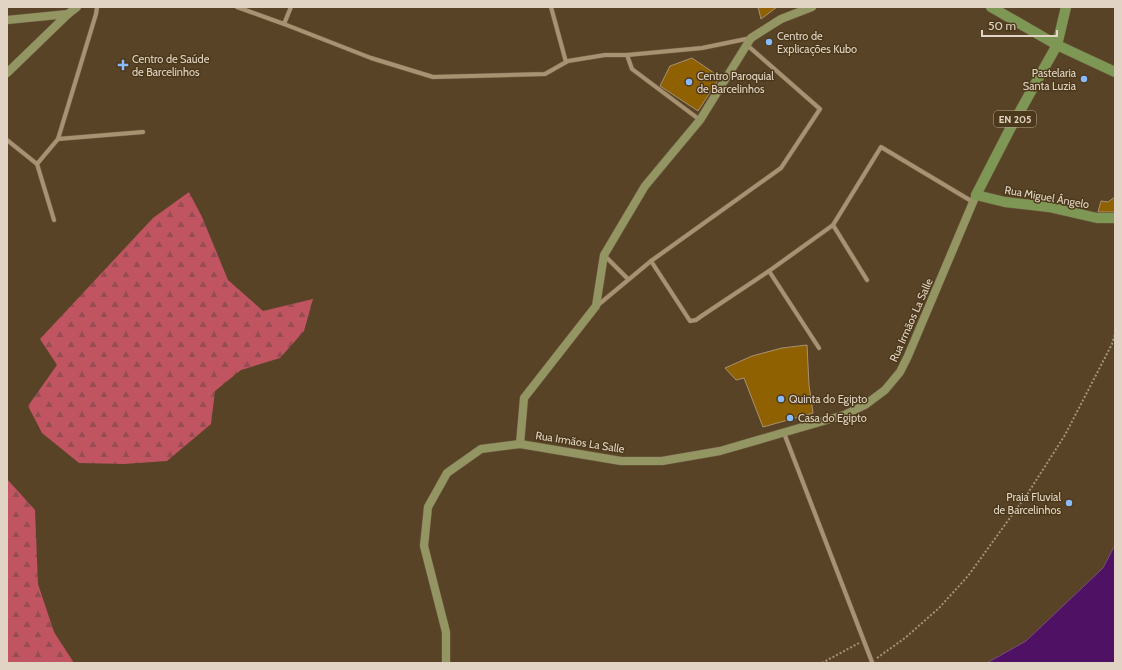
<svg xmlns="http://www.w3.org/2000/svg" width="1122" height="670" viewBox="0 0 1122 670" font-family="Cabin,sans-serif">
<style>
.forest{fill:url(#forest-firs)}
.water{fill:#4e1163;stroke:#7a4c80}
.building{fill:#906101;stroke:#a89172}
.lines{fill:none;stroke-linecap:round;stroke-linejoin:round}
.street-casing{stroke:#716046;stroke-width:5}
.secondary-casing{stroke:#716046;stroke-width:9}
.primary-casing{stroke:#716046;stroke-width:11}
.path{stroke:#a3927c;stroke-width:2;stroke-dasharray:2 2;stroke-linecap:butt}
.street{stroke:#a99272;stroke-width:4}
.secondary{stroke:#939563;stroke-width:8}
.primary{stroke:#7e9754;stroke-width:10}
.poi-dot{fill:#89bafc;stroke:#4c391b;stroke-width:1.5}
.labels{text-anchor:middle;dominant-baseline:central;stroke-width:3;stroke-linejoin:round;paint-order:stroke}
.shield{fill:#4c391b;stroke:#b4a691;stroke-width:1}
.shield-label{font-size:10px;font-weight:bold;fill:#e1d4c4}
.poi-label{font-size:11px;fill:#e1d4c4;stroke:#4c391b;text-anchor:start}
.street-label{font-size:11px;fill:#e1d4c4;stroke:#4c391b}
</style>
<defs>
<pattern id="forest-firs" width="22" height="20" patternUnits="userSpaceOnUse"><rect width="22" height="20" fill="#c05460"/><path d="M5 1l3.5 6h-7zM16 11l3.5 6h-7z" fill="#954d53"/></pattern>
</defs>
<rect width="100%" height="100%" fill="#584326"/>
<g class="forest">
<path d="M189,192l13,25 26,63 35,31 50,-12 -9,32 -24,27 -39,12 -26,21 -4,33 -44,37 -43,3 -45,-1 -37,-30 -14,-27 29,-41 -17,-26 113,-121z"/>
<path d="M7,479l28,31 3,74 16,48 20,31h-67z"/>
</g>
<path class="water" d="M1115,545v118h-128l39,-22 77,-73z"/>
<g class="building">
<path d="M758,7h19l-16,12z"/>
<path d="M692,58l28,19 -22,34 -38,-25 10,-20z"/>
<path d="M1115,197v15h-17l3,-11 7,1z"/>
<path d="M807,345l2,40 4,28 -50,14 -19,-49 -8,2 -11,-12 27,-12 30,-8z"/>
</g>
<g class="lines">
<g class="street-casing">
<g id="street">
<path d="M237,7l47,17 87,34 62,19 112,-3 23,-13 37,-6h22l75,-7 49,-10"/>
<path d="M551,7l15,55"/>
<path d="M284,24l7,-17"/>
<path d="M747,45l73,64 -39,59 -130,93 39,60 6,-1 7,-5 66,-44 64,-46 34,55"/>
<path d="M627,55l5,14 68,51"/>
<path d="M58,139l85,-7"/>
<path d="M7,140l30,24 17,56"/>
<path d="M37,164l21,-25 38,-125 1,-7"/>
<path d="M833,225l48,-78 92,55"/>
<path d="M604,255l24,24"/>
<path d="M769,271l50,77"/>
<path d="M598,305l53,-44"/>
<path d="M784,433l88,229"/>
</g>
</g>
<g class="secondary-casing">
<g id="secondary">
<path d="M7,20l61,-6"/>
<path d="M7,73l61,-59 9,-7"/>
<path d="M520,444l4,-46 72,-92 8,-51 41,-69 55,-66 51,-82 30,-19 31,-12"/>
<path d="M446,663v-31l-22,-86 4,-39 19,-34 34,-24 39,-5 101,17h41l58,-10 124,-36 21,-10 20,-15 15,-18 8,-16 68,-161"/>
</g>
</g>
<g class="primary-casing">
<g id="primary">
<path d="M991,7l66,38 58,27"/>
<path d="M1066,7l-9,38 -47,84 -34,66 29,7 44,5 48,11h18"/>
</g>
</g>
<g class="path">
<path d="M877,658l28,-20 34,-30 29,-32 60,-83 37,-58 47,-91 3,-10"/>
<path d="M822,663l37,-20"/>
</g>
<use href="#street" class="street"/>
<use href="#secondary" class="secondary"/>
<use href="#primary" class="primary"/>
</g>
<g class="poi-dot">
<circle cx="769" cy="42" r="4"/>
<path d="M121 59h4v4h4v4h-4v4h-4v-4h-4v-4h4z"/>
<circle cx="1084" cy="79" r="4"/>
<circle cx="689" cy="82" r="4"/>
<circle cx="781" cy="399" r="4"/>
<circle cx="790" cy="418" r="4"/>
<circle cx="1069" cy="503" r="4"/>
</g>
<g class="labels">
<rect class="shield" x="994" y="111" width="42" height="16" rx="3"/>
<g class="shield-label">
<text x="1015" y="119">EN 205</text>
</g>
<g class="poi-label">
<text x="777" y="36">Centro de<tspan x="777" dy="13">Explicações Kubo</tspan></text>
<text x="132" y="59">Centro de Saúde<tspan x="132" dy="13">de Barcelinhos</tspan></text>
<text x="1076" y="73" text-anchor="end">Pastelaria<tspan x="1076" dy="13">Santa Luzia</tspan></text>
<text x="697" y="76">Centro Paroquial<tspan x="697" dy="13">de Barcelinhos</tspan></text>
<text x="789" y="399">Quinta do Egipto</text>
<text x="798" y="418">Casa do Egipto</text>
<text x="1061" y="497" text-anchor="end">Praia Fluvial<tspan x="1061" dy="13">de Barcelinhos</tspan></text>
</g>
<g class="street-label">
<text transform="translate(1047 197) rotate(10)">Rua Miguel Ângelo</text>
<text transform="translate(911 320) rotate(-66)">Rua Irmãos La Salle</text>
<text transform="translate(580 442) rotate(9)">Rua Irmãos La Salle</text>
</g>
</g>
<rect width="1122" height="670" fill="none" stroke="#e1d4c4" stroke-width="16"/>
<path d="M982 30v6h75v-6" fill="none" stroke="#e1d4c4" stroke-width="2"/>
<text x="988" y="30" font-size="12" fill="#e1d4c4" stroke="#4c391b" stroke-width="3" paint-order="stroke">50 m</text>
</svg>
